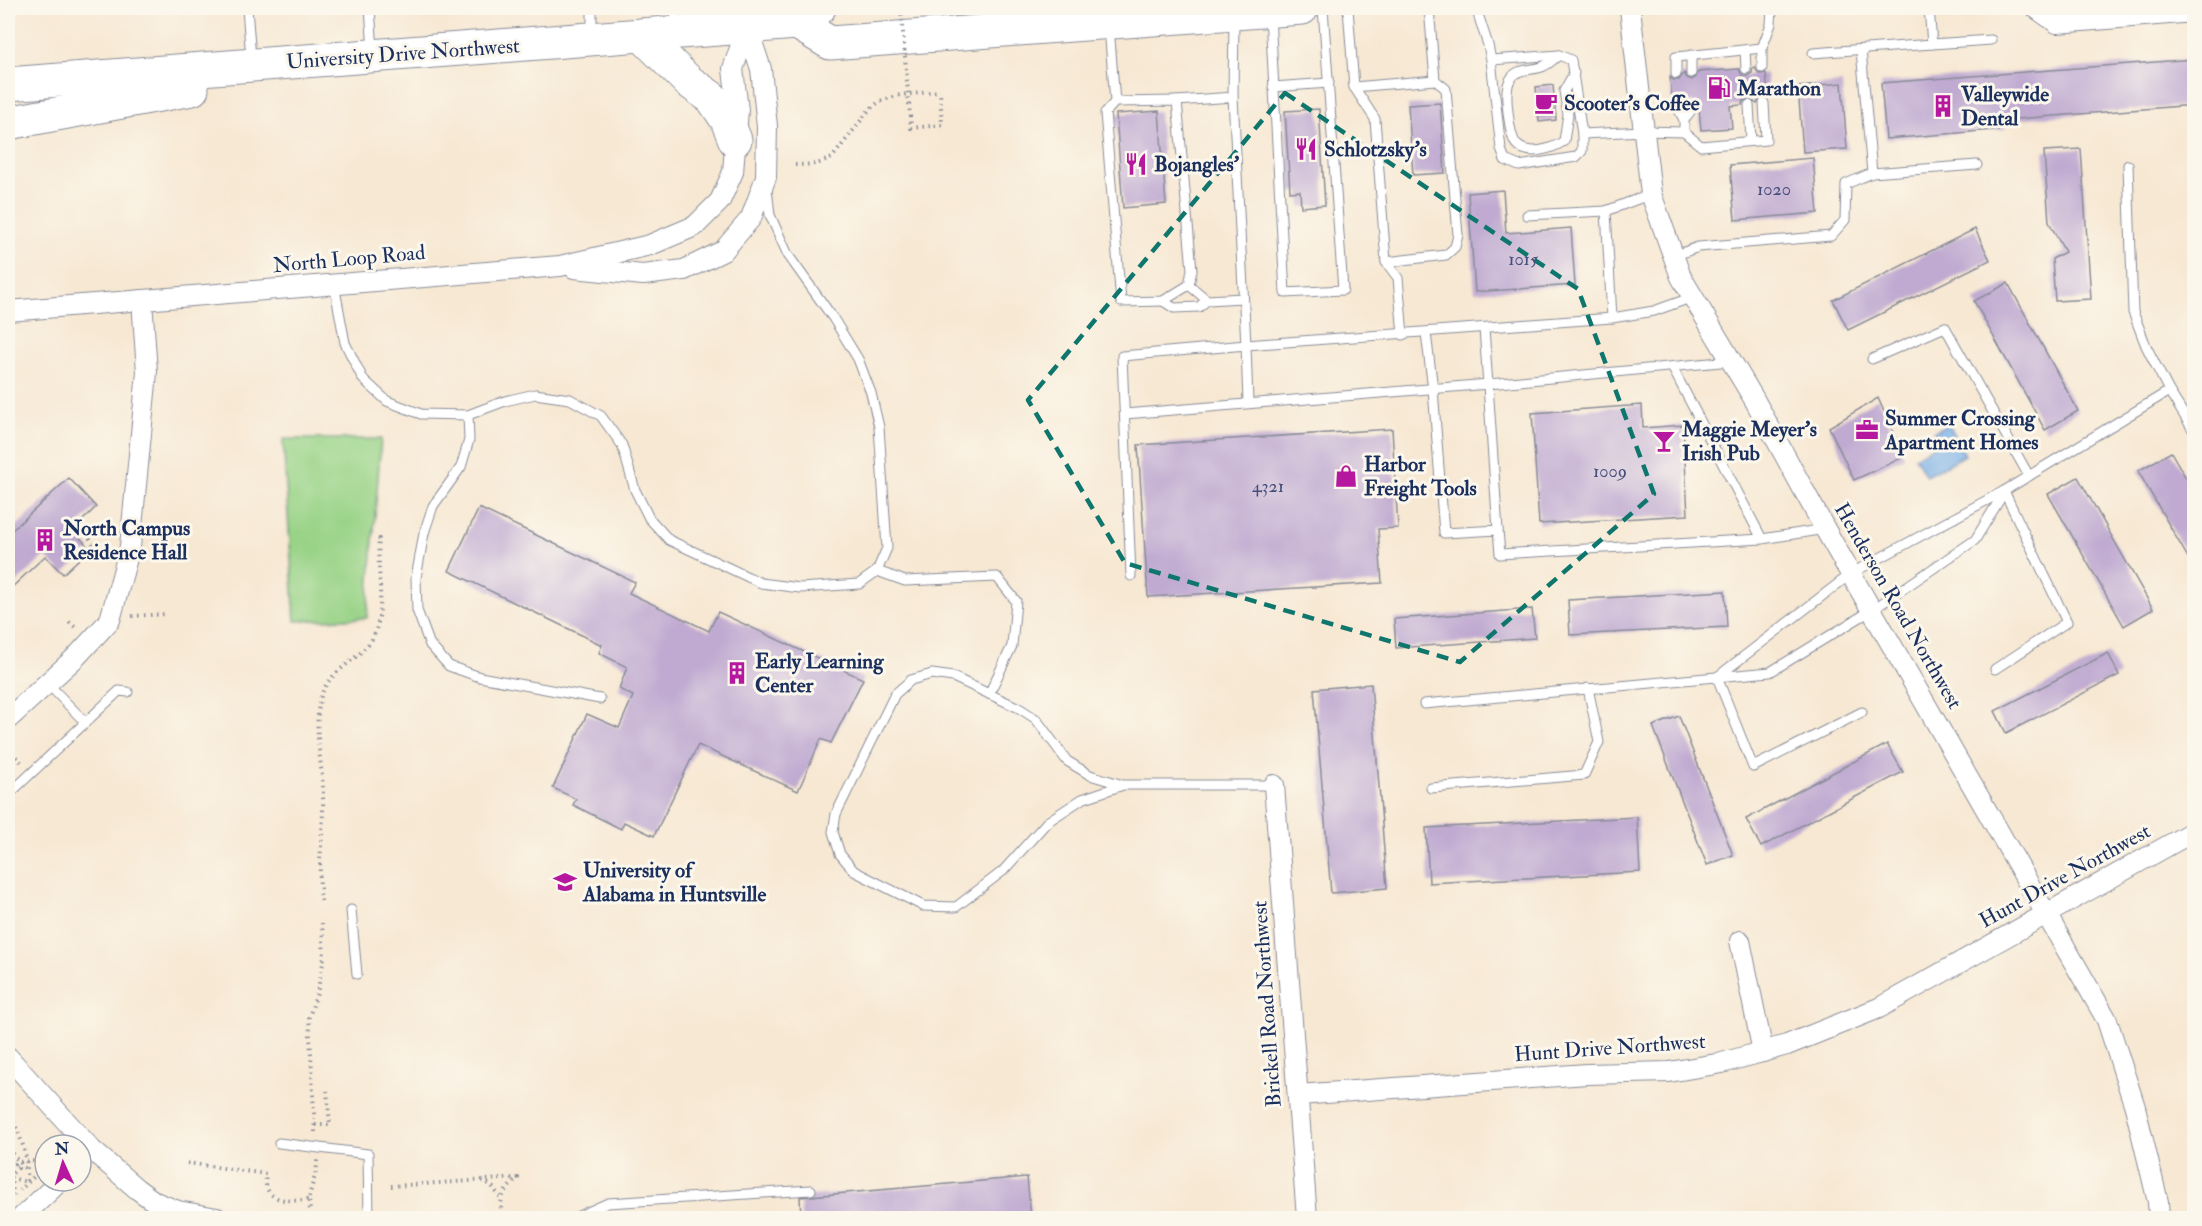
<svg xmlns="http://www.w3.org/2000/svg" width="2202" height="1226" viewBox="0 0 2202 1226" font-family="'IM FELL Double Pica',serif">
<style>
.green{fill:#98d386;stroke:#5a8172;stroke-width:1.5}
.water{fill:#77aee6;stroke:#496ea2;stroke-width:1.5}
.building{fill:#c0aad1}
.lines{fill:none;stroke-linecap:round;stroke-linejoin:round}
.lane-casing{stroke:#898c98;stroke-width:11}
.street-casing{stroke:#898c98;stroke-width:22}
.highway-casing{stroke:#898c98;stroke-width:35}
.path{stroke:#898c98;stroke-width:4;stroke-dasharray:1.5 4.5;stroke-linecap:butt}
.lane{stroke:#fff;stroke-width:9}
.street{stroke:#fff;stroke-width:20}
.highway{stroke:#fff;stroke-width:33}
.path-bridge{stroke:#898c98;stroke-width:4;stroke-dasharray:1.5 4.5;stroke-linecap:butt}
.marked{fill:none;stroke:#0f766e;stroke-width:4.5;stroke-dasharray:12 8;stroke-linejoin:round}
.labels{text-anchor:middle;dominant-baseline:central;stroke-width:6;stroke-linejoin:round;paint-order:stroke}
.number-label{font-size:18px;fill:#444e7b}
.street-label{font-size:21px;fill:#1b2f5e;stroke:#fbf7ec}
.poi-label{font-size:21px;font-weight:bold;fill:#1b2f5e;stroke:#fbf7ec;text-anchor:start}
</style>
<rect width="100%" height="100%" fill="#fbf7ec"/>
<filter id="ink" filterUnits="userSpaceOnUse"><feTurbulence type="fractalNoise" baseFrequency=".0167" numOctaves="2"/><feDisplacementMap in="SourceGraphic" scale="12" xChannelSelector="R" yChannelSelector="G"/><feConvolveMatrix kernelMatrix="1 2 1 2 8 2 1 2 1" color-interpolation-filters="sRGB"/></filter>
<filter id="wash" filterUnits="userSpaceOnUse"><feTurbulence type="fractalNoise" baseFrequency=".008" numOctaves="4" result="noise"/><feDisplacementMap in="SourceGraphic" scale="24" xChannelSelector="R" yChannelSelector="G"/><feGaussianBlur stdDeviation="1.35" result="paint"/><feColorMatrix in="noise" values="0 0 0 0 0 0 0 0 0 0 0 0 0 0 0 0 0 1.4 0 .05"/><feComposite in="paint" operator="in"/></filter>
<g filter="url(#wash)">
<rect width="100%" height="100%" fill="#f7e8d3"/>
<path class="green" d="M283,439h98l-14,179 -72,3z"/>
<path class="water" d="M1947,424h2l16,31 -39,21 -11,-19 22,-14 -4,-11z"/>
<g id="blocks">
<g class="building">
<path d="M2194,59v46l-190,15 1,9 -119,10 -5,-56z"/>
<path d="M1753,68h2l4,6 7,-1 2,25 -7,-1 -4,7 -9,-6 -5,3 -1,4 -12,1 2,22 -31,2 -2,-22 -6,-6 -4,1 -4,4 -3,-3h-5l-4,5 -3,-32 3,3h6l5,-7 3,5 5,2 4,-3 2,-5 41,-3 3,6 5,1 5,-3z"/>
<path d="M1842,83l5,66 -44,3 -5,-65z"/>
<path d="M1553,85l3,35 -17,2 -3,-35z"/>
<path d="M1440,103l5,70 -32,2 -5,-70z"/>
<path d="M1319,109l6,96 -24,2 -1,-16 -10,1 -5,-81z"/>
<path d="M1159,111l7,93 -43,4 -7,-94z"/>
<path d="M2081,149l10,150 -36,2 -3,-42 13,-7 -16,-30 -5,-71z"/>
<path d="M1813,158l5,55 -83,7 -5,-55z"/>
<path d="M1503,190l3,43 65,-5 4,57 -100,7 -7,-99z"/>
<path d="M1975,229l15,31 -142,70 -15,-30z"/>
<path d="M2008,283l70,128 -33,19 -71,-129z"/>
<path d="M1878,398l26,59 -50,23 -25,-53z"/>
<path d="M1642,405l1,23 40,-3 5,90 -149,9 -7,-111z"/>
<path d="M1392,429l6,99 -20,1 4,54 -234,14 -10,-152z"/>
<path d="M2171,452l23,40v76l-56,-97z"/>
<path d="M2078,477l75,132 -29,17 -76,-132z"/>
<path d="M69,478l27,29 -23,23 17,19 -27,25 -18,-18 -37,35v-57z"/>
<path d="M479,508l156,74 -6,11 80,38 9,-19 145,67 -32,64 -10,-4 -23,52 -100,-46 -44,91 -30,-14 -3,7 -48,-24 3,-6 -23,-11 34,-74 32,14 14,-32 -14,-7 8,-22 -28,-14 3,-8 -153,-74z"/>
<path d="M1725,591l2,36 -157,8 -2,-35z"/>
<path d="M1532,609l3,29 -139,10 -2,-29z"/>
<path d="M2108,653l11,22 -113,58 -11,-22z"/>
<path d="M1371,684l16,204 -56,5 -17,-204z"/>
<path d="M1679,716l54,139 -26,10 -54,-139z"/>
<path d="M1887,744l16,28 -142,75 -15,-28z"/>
<path d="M1637,817l3,55 -211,11 -3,-55z"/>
<path d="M1027,1177l4,41h-230l-1,-21z"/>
</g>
</g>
</g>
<g filter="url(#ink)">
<use href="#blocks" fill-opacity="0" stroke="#898c98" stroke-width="1.5"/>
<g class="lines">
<g class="lane-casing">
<g id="lane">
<path d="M247,8l4,51"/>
<path d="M370,8l3,43"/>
<path d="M592,8v24"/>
<path d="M675,8l2,19"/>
<path d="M1348,8l6,79 21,32 11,143 12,16 5,57"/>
<path d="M1476,8l12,37 3,15 10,89 4,11 14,6 57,-9 6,-6v-17l-11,-74 -12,-5 -68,5"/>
<path d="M1270,15l15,278 58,-3 -20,-282"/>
<path d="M1234,19l-1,78 13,248 366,-27 42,-7 39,-14"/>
<path d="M1109,27l6,75 -10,11 16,189 42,-1 26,-16 3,-15 -15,-169 -62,1"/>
<path d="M1932,44l59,-4"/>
<path d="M1745,50l1,19"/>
<path d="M1861,50l11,123 105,-8"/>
<path d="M1813,53l119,-9 -3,-36"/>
<path d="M1559,55c-5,4 -10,9 -15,11 -12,6 -26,0 -34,14 -5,9 -3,22 -2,32 1,9 3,25 8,32 12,13 36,5 48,-3l4,-27 -4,-23 10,-18"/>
<path d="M1691,55v18"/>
<path d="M1762,68v-20l9,-24 1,-16"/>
<path d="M1676,74v-17l86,-9"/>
<path d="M1273,87l56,-4"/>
<path d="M1354,87l81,-7"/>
<path d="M1177,101l56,-4"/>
<path d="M1749,105l2,36"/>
<path d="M1679,110l5,10v12"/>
<path d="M1684,120l8,-11"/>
<path d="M1582,134l62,-3 40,1 17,14 65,-6 -2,-37"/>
<path d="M2128,165l5,147 13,34 23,45 25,40"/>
<path d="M1527,215l79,-4"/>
<path d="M1674,256l24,-9 133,-11 14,-16 1,-36 26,-11"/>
<path d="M1386,262l60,-7 9,-8 3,-12 -12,-146 -11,-9 -6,-72"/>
<path d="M334,284l11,59 18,36 24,22 34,13 47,1 37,-14 30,-7 35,5 31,17 21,29 13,45 14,28 20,22 92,43 39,5 59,-4 18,-13 10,-23 -8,-121 -8,-34 -13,-34 -25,-41 -45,-63 -18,-40 -3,-26"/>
<path d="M1189,285l18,15"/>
<path d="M1163,301l11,7 25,-1 8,-7 36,-2"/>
<path d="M1612,318l-6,-107 45,-17"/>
<path d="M1426,333l7,56 11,144 54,-3 -14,-202"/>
<path d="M1872,359l73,-32 84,149"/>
<path d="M1672,367l90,172 63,-10"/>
<path d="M1125,414l364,-30 242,-23"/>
<path d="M468,415l1,25 -8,27 -28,39 -9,27 -8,45 1,32 13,35 19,21 31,11 120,22"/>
<path d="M1498,530l2,24 262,-15"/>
<path d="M877,571l28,10 92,-4 19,24 -4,45 -23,48"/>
<path d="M1131,576l-9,-220 124,-11 2,58"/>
<path d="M1995,669l72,-47 -63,-131"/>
<path d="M47,683l38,39"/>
<path d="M1424,704l346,-32 102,-62 103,-70 28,-46"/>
<path d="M1862,712l-109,55 -36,-90 135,-104 152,-82 165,-100"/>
<path d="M1123,785l-41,14 -35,23 -44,49 -47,36 -33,-1 -69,-35 -14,-17 -7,-22 3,-18 59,-120 16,-14 21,-6 21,3 66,31 17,11 31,42 23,14 33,10h151"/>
<path d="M1431,788l153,-13 15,-33 -11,-54"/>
<path d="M8,795l111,-104 9,1"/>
<path d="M351,910l6,64"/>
<path d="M279,1143l89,11 1,64"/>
<path d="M574,1218l34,-15 203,-13"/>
</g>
</g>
<g class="street-casing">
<g id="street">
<path d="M1630,8l21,186 30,83 73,122 71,130 282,491 28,87 23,95 1,16"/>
<path d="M2036,8l21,15 137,-11"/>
<path d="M574,268l69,7 41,-5 39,-19 28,-33 15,-41 1,-51 -6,-57 -14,-42 -1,-19"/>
<path d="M8,311l552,-45 90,-21 45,-19 25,-25 13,-29 5,-62 -5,-41 14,-42"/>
<path d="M8,719l68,-62 34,-37 20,-73 17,-175 -5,-72"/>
<path d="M1274,785l33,433"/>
<path d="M1740,941l23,111"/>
<path d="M8,1057l84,93 45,39 18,13 23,9 39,7"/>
<path d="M1298,1095l289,-21 82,-2 53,-9 65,-18 92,-37 315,-177"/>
<path d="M21,1218l39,-37"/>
</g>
</g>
<g class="highway-casing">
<g id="highway">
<path d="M797,23l33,20 472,-35"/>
<path d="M642,35l46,46 24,17 15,22 8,20"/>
<path d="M8,84l789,-61 22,-15"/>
<path d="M8,123l184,-34"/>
</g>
</g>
<g class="path">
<path d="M795,165l22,-1 15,-6 37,-48 11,-9 20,-6 40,-4"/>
<path d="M81,522l15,28"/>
<path d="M132,616l35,-2"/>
<path d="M69,622l6,5"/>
<path d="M8,748l13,14"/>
<path d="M321,901c-4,-35 3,-70 2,-105 0,-30 -10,-67 -3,-96 5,-27 35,-37 50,-58 18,-25 6,-73 9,-103l-5,-2"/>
<path d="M8,1111c12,23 21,44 19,71l-19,-5"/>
<path d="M315,1125h15l-3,-34"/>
<path d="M315,1132l-6,-115 8,-24 7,-35 -2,-35"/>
<path d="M8,1149l19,22"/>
<path d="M187,1163l79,11c-4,29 22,27 42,26"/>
<path d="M8,1177l10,-9 -3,-4c10,-4 20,-5 30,2l-25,24"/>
<path d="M8,1178l3,3 3,16"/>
<path d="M482,1181l9,4 9,12"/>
<path d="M391,1186l127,-8c-15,14 -19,19 -16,40"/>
<path d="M310,1209c-4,-17 8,-32 7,-49"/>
</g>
<use href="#lane" class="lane"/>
<use href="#street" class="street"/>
<use href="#highway" class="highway"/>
<path class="path-bridge" d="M901,8l10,120 31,-3 -2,-34"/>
</g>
</g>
<path class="marked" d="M1285,93l293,196 76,205 -194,168 -335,-99 -97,-163z"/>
<defs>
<g id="fuel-bare" transform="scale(1.8)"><path d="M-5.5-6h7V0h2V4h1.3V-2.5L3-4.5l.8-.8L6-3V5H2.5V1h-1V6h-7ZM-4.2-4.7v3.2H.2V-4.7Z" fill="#b5179e" stroke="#fbf7ec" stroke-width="2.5" paint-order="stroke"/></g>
<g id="cafe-bare" transform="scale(1.8)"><path d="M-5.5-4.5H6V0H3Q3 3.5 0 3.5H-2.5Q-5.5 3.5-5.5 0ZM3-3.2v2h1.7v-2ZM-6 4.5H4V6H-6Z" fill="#b5179e" stroke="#fbf7ec" stroke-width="2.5" paint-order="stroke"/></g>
<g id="building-bare" transform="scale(1.8)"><path d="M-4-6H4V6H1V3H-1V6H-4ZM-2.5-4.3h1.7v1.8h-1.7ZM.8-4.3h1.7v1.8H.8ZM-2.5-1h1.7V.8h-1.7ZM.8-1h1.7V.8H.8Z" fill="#b5179e" stroke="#fbf7ec" stroke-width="2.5" paint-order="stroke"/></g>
<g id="restaurant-bare" transform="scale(1.8)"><path d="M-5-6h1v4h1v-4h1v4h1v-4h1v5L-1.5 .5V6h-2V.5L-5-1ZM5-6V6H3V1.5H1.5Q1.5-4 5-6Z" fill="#b5179e" stroke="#fbf7ec" stroke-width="2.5" paint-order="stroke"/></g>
<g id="office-bare" transform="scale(1.8)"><path d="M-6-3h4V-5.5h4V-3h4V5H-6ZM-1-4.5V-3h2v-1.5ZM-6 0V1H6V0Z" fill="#b5179e" stroke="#fbf7ec" stroke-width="2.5" paint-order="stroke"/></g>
<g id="bar-bare" transform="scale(1.8)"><path d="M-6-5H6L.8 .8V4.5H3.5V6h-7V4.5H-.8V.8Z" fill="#b5179e" stroke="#fbf7ec" stroke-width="2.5" paint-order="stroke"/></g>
<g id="shop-bare" transform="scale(1.8)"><path d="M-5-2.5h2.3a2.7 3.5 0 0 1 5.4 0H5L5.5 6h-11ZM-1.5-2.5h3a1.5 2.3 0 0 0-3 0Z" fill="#b5179e" stroke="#fbf7ec" stroke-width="2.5" paint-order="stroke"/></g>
<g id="university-bare" transform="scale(1.8)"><path d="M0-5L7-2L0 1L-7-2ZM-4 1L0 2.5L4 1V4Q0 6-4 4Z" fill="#b5179e" stroke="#fbf7ec" stroke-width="2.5" paint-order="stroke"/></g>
</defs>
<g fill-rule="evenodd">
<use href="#fuel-bare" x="1719" y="88"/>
<use href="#cafe-bare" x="1546" y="103"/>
<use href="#building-bare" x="1943" y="106"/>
<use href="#restaurant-bare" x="1306" y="149"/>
<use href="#restaurant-bare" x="1136" y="164"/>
<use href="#office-bare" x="1867" y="430"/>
<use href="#bar-bare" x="1664" y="441"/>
<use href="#shop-bare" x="1346" y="476"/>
<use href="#building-bare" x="45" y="540"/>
<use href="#building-bare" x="737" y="673"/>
<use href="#university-bare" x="565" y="882"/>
</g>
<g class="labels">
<g class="number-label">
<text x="1774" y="189">1020</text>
<text x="1523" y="259">1015</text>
<text x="1610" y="471">1009</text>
<text x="1268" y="486">4321</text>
</g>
<g class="street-label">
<text transform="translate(403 54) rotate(-4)">University Drive Northwest</text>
<text transform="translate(349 259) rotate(-5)">North Loop Road</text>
<text transform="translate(1898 606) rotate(60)">Henderson Road Northwest</text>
<text transform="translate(2065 876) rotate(-29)">Hunt Drive Northwest</text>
<text transform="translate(1267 1004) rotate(-94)">Brickell Road Northwest</text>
<text transform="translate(1610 1048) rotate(-4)">Hunt Drive Northwest</text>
</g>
<g class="poi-label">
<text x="1737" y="88">Marathon</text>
<text x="1961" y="94">Valleywide<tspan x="1961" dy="24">Dental</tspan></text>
<text x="1564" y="103">Scooter's Coffee</text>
<text x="1324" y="149">Schlotzsky's</text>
<text x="1154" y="164">Bojangles'</text>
<text x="1885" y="418">Summer Crossing<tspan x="1885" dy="24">Apartment Homes</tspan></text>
<text x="1682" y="429">Maggie Meyer's<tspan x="1682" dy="24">Irish Pub</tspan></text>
<text x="1364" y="464">Harbor<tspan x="1364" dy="24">Freight Tools</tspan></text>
<text x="63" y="528">North Campus<tspan x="63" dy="24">Residence Hall</tspan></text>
<text x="755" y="661">Early Learning<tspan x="755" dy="24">Center</tspan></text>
<text x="583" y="870">University of<tspan x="583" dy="24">Alabama in Huntsville</tspan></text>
</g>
</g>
<rect width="2202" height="1226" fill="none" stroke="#fbf7ec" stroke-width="30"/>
<g transform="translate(63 1163) rotate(356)"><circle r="28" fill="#fbf7ec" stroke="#a1a7b3" stroke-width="1.5"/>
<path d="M0-4.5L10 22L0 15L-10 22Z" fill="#b5179e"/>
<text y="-9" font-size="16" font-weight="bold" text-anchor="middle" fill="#1b2f5e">N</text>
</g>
</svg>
